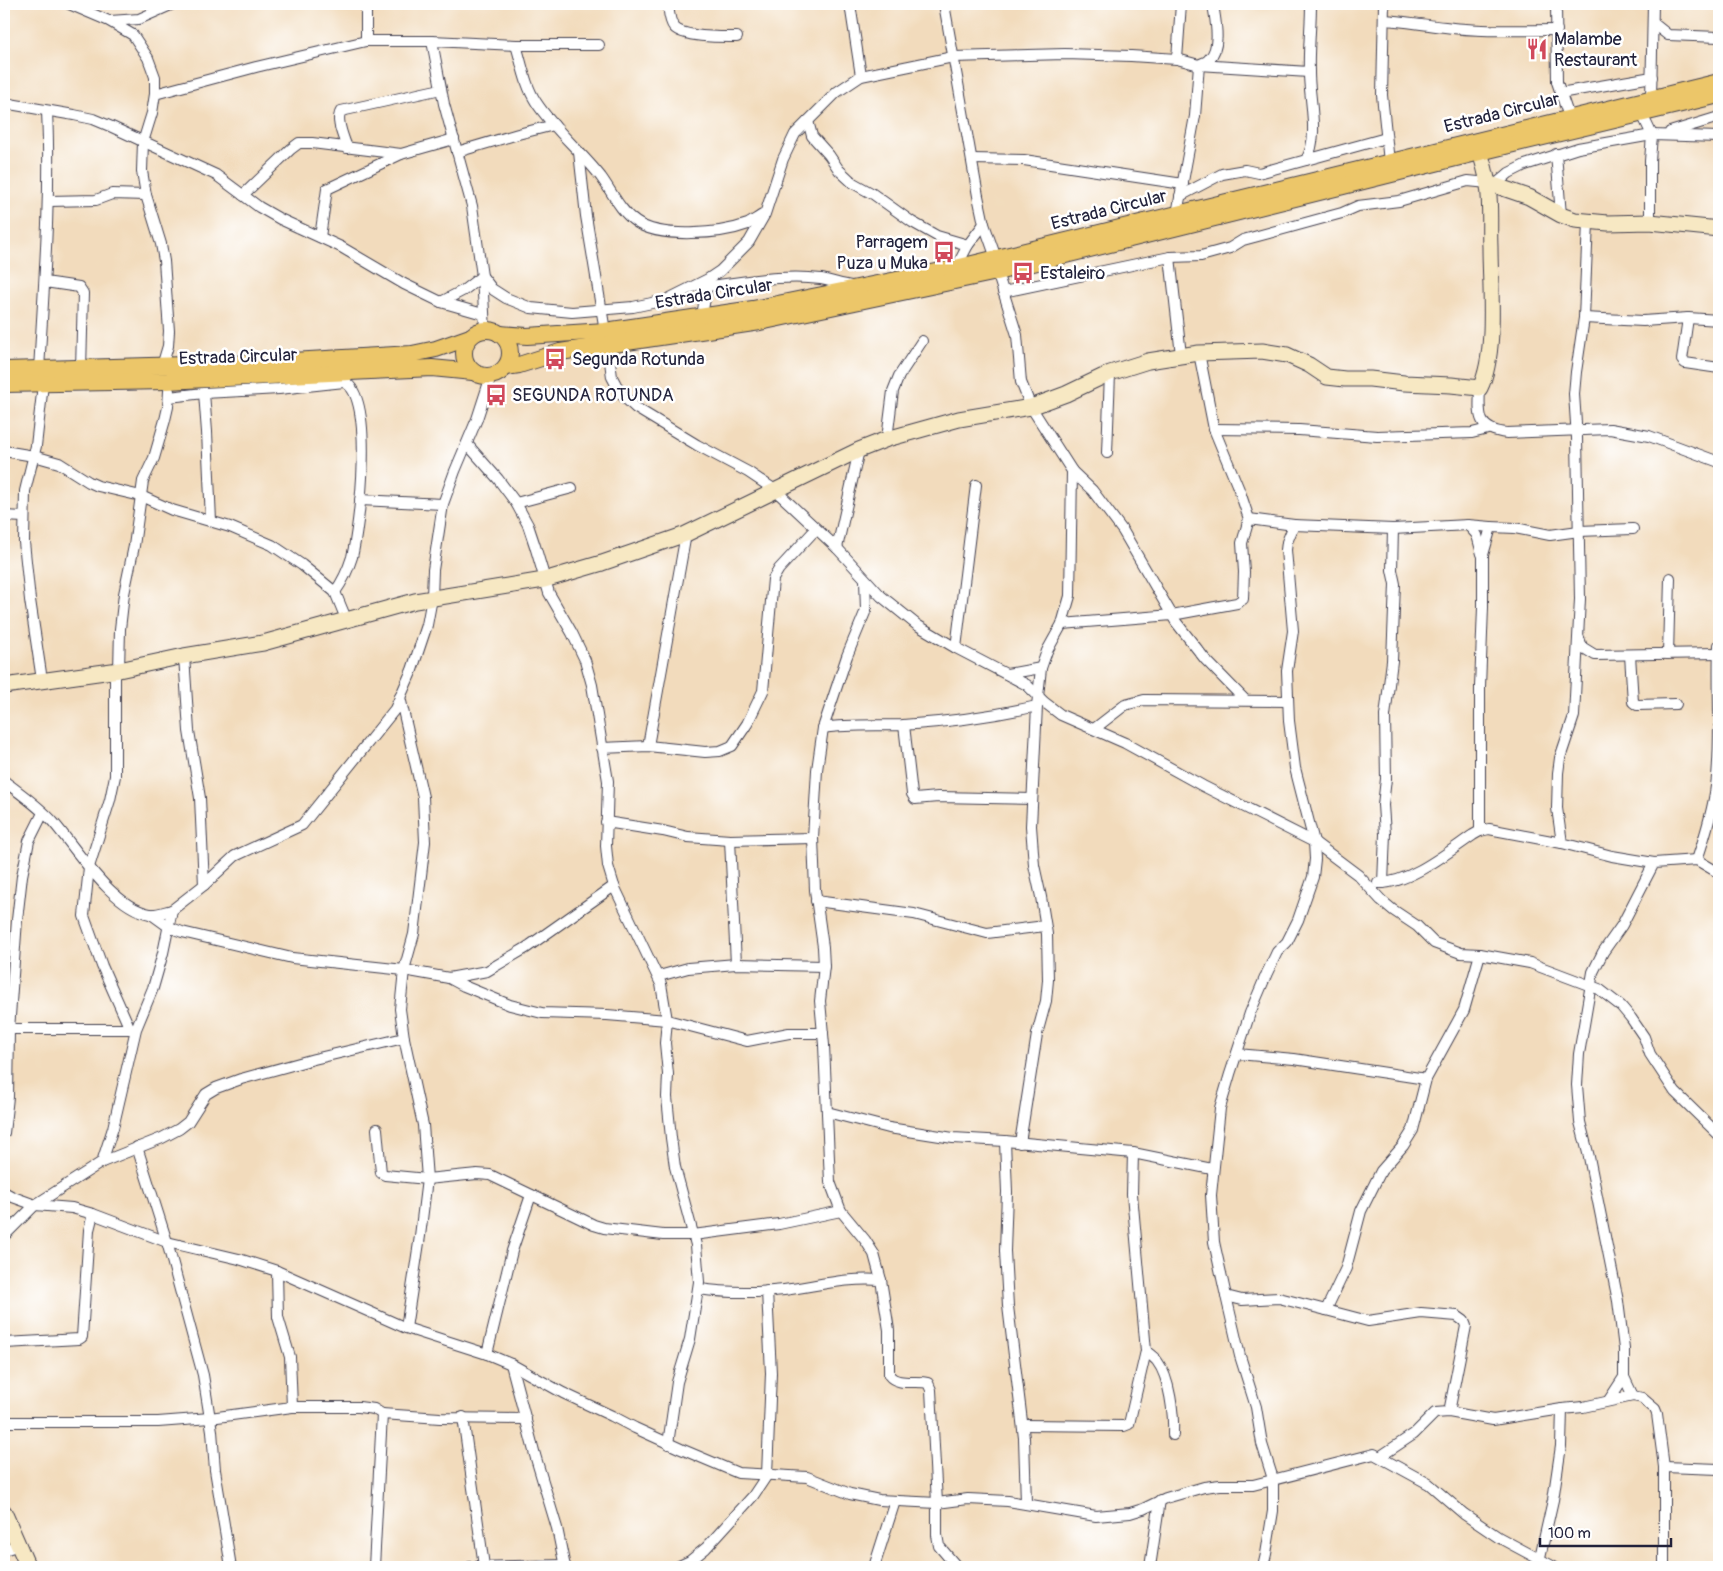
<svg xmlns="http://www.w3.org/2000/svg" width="1723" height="1571" viewBox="0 0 1723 1571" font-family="Pangolin,sans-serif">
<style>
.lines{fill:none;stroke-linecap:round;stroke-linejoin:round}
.street-casing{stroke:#413e4e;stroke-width:12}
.secondary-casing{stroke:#413e4e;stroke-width:17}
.primary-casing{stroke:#413e4e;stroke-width:18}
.street{stroke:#fff;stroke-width:10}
.secondary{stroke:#f7e8c3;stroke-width:15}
.primary{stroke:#ecc669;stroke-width:16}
.labels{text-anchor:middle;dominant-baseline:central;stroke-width:5;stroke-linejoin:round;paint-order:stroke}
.poi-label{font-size:18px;fill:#22223b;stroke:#fff;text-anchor:start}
.street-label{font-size:18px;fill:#22223b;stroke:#fff}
</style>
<rect width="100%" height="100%" fill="#fff"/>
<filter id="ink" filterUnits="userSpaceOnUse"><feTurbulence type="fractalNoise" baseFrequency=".02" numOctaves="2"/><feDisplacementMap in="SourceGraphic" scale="10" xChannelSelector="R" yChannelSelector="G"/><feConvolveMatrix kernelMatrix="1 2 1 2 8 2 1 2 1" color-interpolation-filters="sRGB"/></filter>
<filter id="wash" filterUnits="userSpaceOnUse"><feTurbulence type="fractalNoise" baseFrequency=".0096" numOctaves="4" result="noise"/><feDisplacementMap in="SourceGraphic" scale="20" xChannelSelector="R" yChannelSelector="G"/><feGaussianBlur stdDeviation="1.12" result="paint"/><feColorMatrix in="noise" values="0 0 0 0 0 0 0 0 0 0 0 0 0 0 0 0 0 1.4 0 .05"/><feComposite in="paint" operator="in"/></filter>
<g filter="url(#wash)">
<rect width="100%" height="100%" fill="#f2dbbc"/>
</g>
<g filter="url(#ink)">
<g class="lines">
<g class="street-casing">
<g id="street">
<path d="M69,4l40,17 24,14 15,23 7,19v17l-3,19 -9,29 -1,29 4,24 15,49 3,17 5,70 -1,15 -6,20"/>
<path d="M366,4v37"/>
<path d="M668,4c1,7 1,17 6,23 10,11 48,10 63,10"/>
<path d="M850,4l11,72"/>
<path d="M944,4l34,192 6,28 12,34"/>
<path d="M1384,4l-2,91 7,67"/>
<path d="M1556,4l1,78 12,35"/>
<path d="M1384,20c20,1 40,5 61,7 37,5 75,3 112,3"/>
<path d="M110,21l29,-2 34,-15"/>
<path d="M1653,23l15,12 51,2"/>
<path d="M432,41l12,63 28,102 10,70 3,54"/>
<path d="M516,45c6,19 9,40 20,57 18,28 45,49 65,75 11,15 19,34 35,45 24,17 85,12 112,2 5,-3 11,-7 16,-10"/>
<path d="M1177,59l4,-55"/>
<path d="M1560,93l92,-16"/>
<path d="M155,94l101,-27 110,-26h66l84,4h83"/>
<path d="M1651,99l2,-95"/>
<path d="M4,103l70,12 19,4 19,8 104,48 43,32 21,12 61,28 63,37 37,18 42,12"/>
<path d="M1642,114l10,21 -2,26v61"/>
<path d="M808,121l4,15 17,19 10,15 14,13 20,11 39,28 25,14 31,9"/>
<path d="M1670,132l49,-15"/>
<path d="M347,148c-3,-10 -12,-28 -6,-37l100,-22"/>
<path d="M457,152l61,-18 36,-9"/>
<path d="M579,152l7,64 19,115"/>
<path d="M1556,154l5,61"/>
<path d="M972,159l52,1 159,24"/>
<path d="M1306,160c14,-23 3,-61 3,-87 -1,-23 2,-46 2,-69"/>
<path d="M1495,185l14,-12 16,-8 53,-17 74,-13 67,2"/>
<path d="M243,195l48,-46 8,-6h13l89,11 53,-15"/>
<path d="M1180,196l42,-22 23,-4 14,3 127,-35"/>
<path d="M49,201l47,-1 16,-6 34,1"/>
<path d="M1177,214l18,-98 4,-51c3,-2 8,-3 10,-6 13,-12 6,-40 4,-55"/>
<path d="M320,237l7,-48 74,-35"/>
<path d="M1170,257l11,98"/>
<path d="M956,268l12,-23 16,-21"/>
<path d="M997,272l20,63 4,47 10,25 41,64 20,19 31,41 53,91 29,37 40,41"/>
<path d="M45,282l34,5 4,6 -2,76"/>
<path d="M708,286c37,-4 76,-12 113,-7 10,2 20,5 30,7"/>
<path d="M1003,292l167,-35 31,-1 29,-8 13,-8 99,-27 16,-7 41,-5 69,-20 20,2"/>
<path d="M441,302l23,-12 18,-14 10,13 14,9 25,10 41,4 61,-5 33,-7 42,-21 12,-8 29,-29 16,-28 18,-55 12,-25 42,-42 24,-16 92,-19 112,-3 66,2 46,3 22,6 110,7"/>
<path d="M702,316l6,-36"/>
<path d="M1584,318l59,3 45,-3 31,2"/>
<path d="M1688,318l-6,42 3,3 34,5"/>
<path d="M608,346l4,31 9,17 15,14 61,37 51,27 27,18 62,58 44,48 36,29 39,23 71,37 17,17 17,13 64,28 78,43 111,56 44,33 23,25 12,10 24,16 17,17 27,10 19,1 50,9 69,26 22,17 10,12 13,19 6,17 25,38 44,43"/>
<path d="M39,370c5,-87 12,-173 8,-259"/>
<path d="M1480,388c-1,26 -4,42 27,45l103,-4 39,7 70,26"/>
<path d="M204,393l3,39 4,89"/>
<path d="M169,397l35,-4 75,-4 65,-7c32,13 15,146 8,175 -4,13 -9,24 -17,35"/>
<path d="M1214,429l85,1 78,6 95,-3 16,-4"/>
<path d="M887,439l6,-48 6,-15 23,-35"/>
<path d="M467,444l31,35 18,24 12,22 7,21 14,47 23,40 13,27 7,25 16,96 -2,65 2,20 6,20 47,98 6,36 -2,23 3,31 -1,23 4,41 4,29 21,78 3,37 -9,57 -13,43 -9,62"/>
<path d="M4,451l30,5 25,7 30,19 9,4 43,10 31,14 58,17 42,18 30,20 33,27 12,29"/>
<path d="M1107,453l3,-80"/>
<path d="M360,500l83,4"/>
<path d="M516,503l56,-15"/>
<path d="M4,516l20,1"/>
<path d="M1249,519l45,6"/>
<path d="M1468,525l9,10 5,19"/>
<path d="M1491,527l24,1 35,7 29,-4 54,-2"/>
<path d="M837,548l22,-98"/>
<path d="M865,580l1,30 -19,46 -24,72 -6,42 -4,68 2,52 8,57 1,19 -4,35 4,44 6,137 11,29 24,29 9,14 7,26 8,50v45c8,11 27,5 39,8l3,7 6,113v32l2,11 18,21"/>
<path d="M1062,624l110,-9 65,-12 6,-4 1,-27 -2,-29 7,-24 -9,-27 -26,-63 -15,-76"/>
<path d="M1579,638l3,9 13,8 124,-2"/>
<path d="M956,648l20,-163"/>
<path d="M1668,654l2,-76"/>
<path d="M1630,655l3,47 4,3 39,-1"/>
<path d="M184,656l5,75 11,67 4,87"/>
<path d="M115,670v106l-5,24 -21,67 -5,49 18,50 28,63"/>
<path d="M119,670l1,-41 4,-35 10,-48 9,-65 11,-23 11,-38 3,-13 1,-16"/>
<path d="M1007,674l34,-6"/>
<path d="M42,680l-12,-80 -6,-58 1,-51 11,-45 7,-62"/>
<path d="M400,697l23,100 2,45 -11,92 -10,36 -4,39 4,29 19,87 4,54 -7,57 -14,92"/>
<path d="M904,725l8,69 3,5 23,-2 94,2"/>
<path d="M823,728c26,-4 54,-2 80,-3 45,-3 90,-9 134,-19"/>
<path d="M1094,729l31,-24 19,-5 144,1"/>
<path d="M648,746l38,-212"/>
<path d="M602,748l46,-2 57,6 15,-1 12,-5 15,-22 16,-33 10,-112 6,-10 37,-40"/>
<path d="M4,781c17,13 36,26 50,42 23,27 59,85 96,91 7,1 16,-3 22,-4"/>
<path d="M606,822l57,9 25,6 42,3 83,-2"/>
<path d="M730,840l6,124"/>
<path d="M1562,843l-5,-35 1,-35 2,-15 14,-42 6,-117 -3,-161 -3,-44 2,-22 8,-54 4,-96"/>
<path d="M1697,860c8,-24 16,-49 19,-74 6,-47 1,-94 3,-141"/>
<path d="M1378,883c31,1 70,-31 95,-48l7,-4 9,-2 73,14 50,13 42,7"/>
<path d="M1383,883l2,-49 -2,-29 3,-26 -1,-63 7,-55 3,-77 -3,-14 1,-41"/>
<path d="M816,901l98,13 73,19 58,-7"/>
<path d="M151,914l18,13 13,5 110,26 112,12 45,8 15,8 46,19 32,8 65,2 60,5 80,21 42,-8h34"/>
<path d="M659,976l29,-8 48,-4 88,2"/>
<path d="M449,978l38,-7 39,-23 88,-62"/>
<path d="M4,1029h131"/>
<path d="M1237,1054l57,5 132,20 38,-69 16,-56"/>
<path d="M827,1112l62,16 64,10 52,3 128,12 79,16"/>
<path d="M377,1129l4,44 4,2 42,4 50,-5 13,1 104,50 10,3 59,7h30l86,-11 62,-13"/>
<path d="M4,1133l4,-36 1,-67 8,-110 5,-44 7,-35 14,-28"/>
<path d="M1005,1141l2,51 -2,59 3,55 16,132 2,65"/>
<path d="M1020,1143l17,-109 9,-33 2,-21 -1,-46 -6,-37 -7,-32 -3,-39 6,-120 4,-38 6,-17 15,-27 8,-28 2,-125"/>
<path d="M137,1147l30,95 36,133 9,56 3,39 16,97"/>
<path d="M102,1162l11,-34 23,-99 17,-41 10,-35 9,-43 32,-25 31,-29 67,-31 93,-116 17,-39 15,-45 5,-27 1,-28 10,-66 12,-33 22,-52 14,-43"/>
<path d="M4,1192l9,5 22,8 37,3 21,6 74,28 72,17 38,12 129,57 81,26 24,10 52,29 49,23 23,12 46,21 57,24 69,4 43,17 29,6 58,3 31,-4 40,2 88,15 34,-3 13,-4 23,-11 38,-11 16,-2h33l121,-31 55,30 35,30 34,23 56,30"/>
<path d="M4,1236l31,-31 67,-43 60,-24 17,-9 9,-7 18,-28 10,-6 25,-9 73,-20 90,-21"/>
<path d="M277,1271l1,46 12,40 2,50"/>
<path d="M699,1289c28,4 56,4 85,1 32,-4 64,-13 97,-10"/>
<path d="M1226,1296l16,4 37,-2 47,12 20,-42 15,-57 20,-40 22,-25 10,-16 13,-51"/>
<path d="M1326,1310l42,11 53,-8 36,3 7,5 2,5 -17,86"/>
<path d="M5,1343l74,-4 3,-2 7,-107 4,-16"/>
<path d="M1146,1351c3,3 8,6 11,10 13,17 17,54 16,74"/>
<path d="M487,1354l25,-103 19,-56"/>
<path d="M511,1364l24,91 22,73 8,39"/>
<path d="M1633,1396l-9,-19v-28l-6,-48 -29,-144 -9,-35 -3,-37 2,-31 14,-82 10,-20 19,-27 32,-62 43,-3 22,13"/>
<path d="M1609,1400l15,-23"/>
<path d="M382,1414l58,4 86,1"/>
<path d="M463,1417l21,149"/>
<path d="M4,1422h154l52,-4 82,-11h67l15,2 8,5 -8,153"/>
<path d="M1023,1425l101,1 5,-2 17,-73 -14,-157 1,-41"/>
<path d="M1381,1456l33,-22 21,-21 14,-1 44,8 69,-11"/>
<path d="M1664,1467l55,2"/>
<path d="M4,1550l15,-5"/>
<path d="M1538,1566l15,-66 8,-54 1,-37 21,-2 50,-11 9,2 13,11 2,5 7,53v100"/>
<path d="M470,1567l95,-2"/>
<path d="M677,1567l13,-6 16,-13 47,-52 14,-21 4,-102 -4,-82"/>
<path d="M874,1567l21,-66"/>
<path d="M1150,1567l10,-67"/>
<path d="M1263,1567l3,-13 7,-43v-32l-11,-35 -6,-37 -16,-51 -14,-60 -12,-54 -3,-47 9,-87 10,-34 20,-61 17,-40 10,-21 10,-10 11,-22 15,-43 2,-18 -1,-17 -19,-74 -6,-47 -2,-50 6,-40 -7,-81 1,-8 7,-17 99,4 75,-4 23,2 -8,28v52l-3,80v144"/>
</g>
</g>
<g class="secondary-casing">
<g id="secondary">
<path d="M1488,183l41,14 32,18 14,5 33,3 42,-1 69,7"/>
<path d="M4,686l115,-16 65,-14 79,-13 152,-42 129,-21 58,-17 84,-29 173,-84 28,-11 72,-20 72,-12 35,-13 44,-21 38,-12 51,-8 63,-2 25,4 22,10 18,12 18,2h25l34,4 47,2 29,3c17,-35 10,-102 10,-141 -1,-21 1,-41 -2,-61 -1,-12 -5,-23 -8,-34"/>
<path d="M4,1512l24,55"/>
</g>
</g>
<g class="primary-casing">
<g id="primary">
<circle cx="487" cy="353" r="23"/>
<path d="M500,334l27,2 78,-5 148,-22 203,-41 763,-186"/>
<path d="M506,367l13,-2 41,-13 200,-30 237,-50 483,-120 239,-57"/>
<path d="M4,370l254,-7 154,-9 24,-5 34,-12"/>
<path d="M4,384l163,-3 265,-13 41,4"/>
</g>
</g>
<use href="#street" class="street"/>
<use href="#secondary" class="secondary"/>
<use href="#primary" class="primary"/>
</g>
</g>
<defs>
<g id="restaurant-bare" transform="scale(1.725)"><path d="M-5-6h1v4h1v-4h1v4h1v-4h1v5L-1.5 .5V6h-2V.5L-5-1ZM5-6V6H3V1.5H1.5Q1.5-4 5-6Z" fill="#d1495b" stroke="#fff" stroke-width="2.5" paint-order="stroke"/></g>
<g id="bus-bare" transform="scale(1.725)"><path d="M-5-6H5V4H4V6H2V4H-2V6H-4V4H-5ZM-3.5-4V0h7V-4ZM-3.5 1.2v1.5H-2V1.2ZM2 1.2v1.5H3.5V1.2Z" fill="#d1495b" stroke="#fff" stroke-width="2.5" paint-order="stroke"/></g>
</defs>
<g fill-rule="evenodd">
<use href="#restaurant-bare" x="1537" y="49"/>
<use href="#bus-bare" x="944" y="252"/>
<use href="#bus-bare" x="1023" y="273"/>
<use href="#bus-bare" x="555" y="359"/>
<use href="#bus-bare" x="496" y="395"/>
</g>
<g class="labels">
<g class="poi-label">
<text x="1554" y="39">Malambe<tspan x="1554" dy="21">Restaurant</tspan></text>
<text x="928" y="242" text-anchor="end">Parragem<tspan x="928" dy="21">Puza u Muka</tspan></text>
<text x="1040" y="273">Estaleiro</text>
<text x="572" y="359">Segunda Rotunda</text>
<text x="512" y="395">SEGUNDA ROTUNDA</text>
</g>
<g class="street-label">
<text transform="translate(1502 113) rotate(-14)">Estrada Circular</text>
<text transform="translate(1109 210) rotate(-14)">Estrada Circular</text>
<text transform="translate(714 294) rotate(-9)">Estrada Circular</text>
<text transform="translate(238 357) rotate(-2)">Estrada Circular</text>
</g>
</g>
<rect width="1723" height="1571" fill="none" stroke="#fff" stroke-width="20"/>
<path d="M1540 1538v8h131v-8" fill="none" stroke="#22223b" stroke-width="2.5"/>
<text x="1548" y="1538" font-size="15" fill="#22223b" stroke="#ffffff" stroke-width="4" paint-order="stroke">100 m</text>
</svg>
